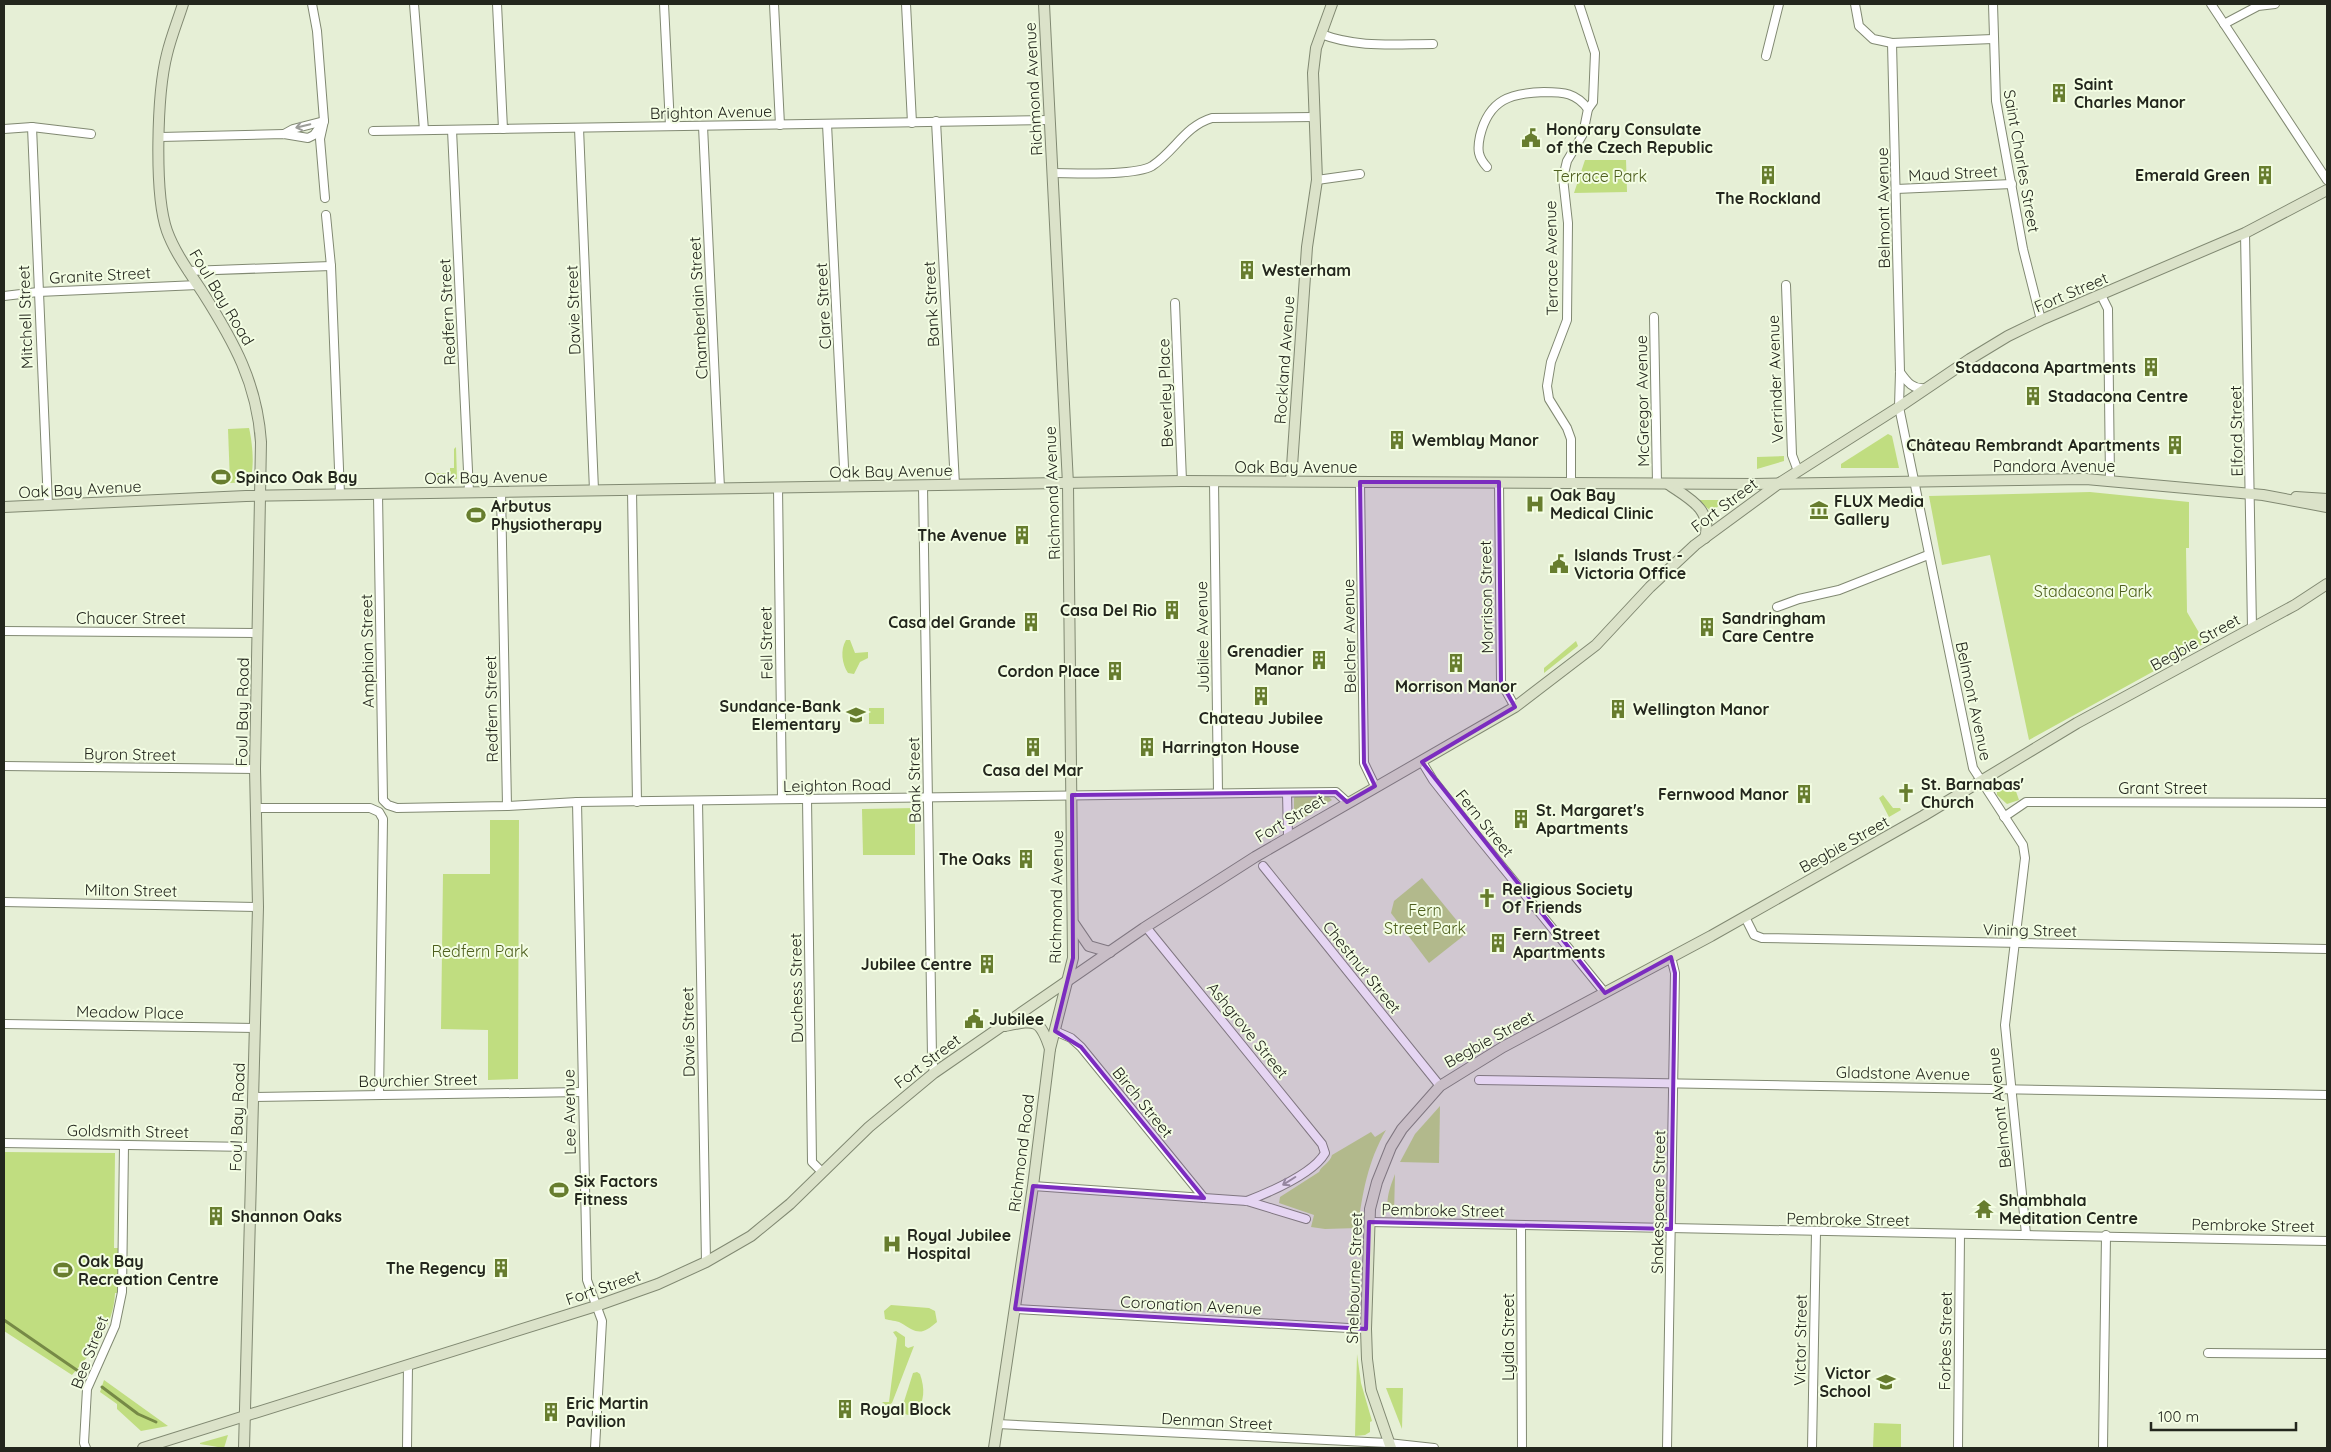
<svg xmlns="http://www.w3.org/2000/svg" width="2331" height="1452" viewBox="0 0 2331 1452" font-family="Quicksand,sans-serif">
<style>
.green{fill:#c0dd80}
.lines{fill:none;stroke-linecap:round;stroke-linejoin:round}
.stream{stroke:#768a46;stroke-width:3}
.street-casing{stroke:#818972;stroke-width:10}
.secondary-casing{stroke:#818972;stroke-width:12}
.street{stroke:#fff;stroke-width:8}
.secondary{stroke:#dbe2c9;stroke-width:10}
.oneway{stroke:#9c9d99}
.marked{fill:#7b2cbf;fill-opacity:0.2;stroke:#7b2cbf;stroke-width:4;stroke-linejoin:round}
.labels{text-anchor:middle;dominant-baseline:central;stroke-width:4;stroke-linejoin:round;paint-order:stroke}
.poi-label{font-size:16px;font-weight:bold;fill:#23261d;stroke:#f3fde3;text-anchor:start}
.street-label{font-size:16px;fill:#23261d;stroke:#f3fde3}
.park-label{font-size:16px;fill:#4d5e1d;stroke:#f3fde3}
</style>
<rect width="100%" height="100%" fill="#e6efd6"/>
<g class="green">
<path d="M1585,160h41l1,32 -53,1z"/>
<path d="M249,428c3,12 7,45 -1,54l-18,1 -2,-54z"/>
<path d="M1888,434l4,2 7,32h-58v-4z"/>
<path d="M456,447l1,32 -23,1 2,-7h14v-5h4v-19z"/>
<path d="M1784,456v5l-27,8v-12z"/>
<path d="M2090,492l99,10v46h-3l1,64 18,31 -176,97 -39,-185 -48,10 -13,-69z"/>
<path d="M1697,500h31l-17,11z"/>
<path d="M846,640h4l5,13 13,-1v6l-8,4 -6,12 -6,-1c-6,-9 -8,-23 -2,-33z"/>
<path d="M1576,641l2,5 -34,27v-5z"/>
<rect x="869" y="708" width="15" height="16"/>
<path d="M2012,780l7,20 -12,4 -10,-9v-7z"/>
<path d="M1296,795h31l5,5 -38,24v-26z"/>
<path d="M1883,795l10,13h7l1,2 -12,7 -10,-19z"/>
<path d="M915,808v47h-52l-1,-46z"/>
<path d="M490,820h29l-1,259 -30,1v-50l-47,-1 2,-155h47z"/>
<path d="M1422,878l45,55 -38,30 -38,-50 3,-12z"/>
<path d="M1440,1106l-1,57 -39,-1 15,-28z"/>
<path d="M1386,1130c-18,31 -24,64 -28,98l-33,1 -14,-2 3,-12 -35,-12 1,-6 39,-25c3,-7 11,-9 13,-17l39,-23 4,5z"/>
<path d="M4,1152l111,1 -1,95h8v45h-7c-1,33 -23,59 -43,82l-68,-44z"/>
<path d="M1395,1174l-1,41c-13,-7 -3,-30 1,-41z"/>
<path d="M891,1305l38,3 6,3 2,11c-16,14 -20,11 -36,1 -5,-3 -11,-2 -16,-4l-1,-8z"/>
<path d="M896,1331l9,6v9l3,2 6,-2 -22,57 -5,3 -5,-4h7l8,-64 -4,-6z"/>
<path d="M1357,1354l4,29 11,38 -2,1v10l-5,3 -10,1z"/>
<path d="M917,1372l3,2c5,15 5,27 -5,40l-7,1 -6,-2v-5l11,-35z"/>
<path d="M104,1380l64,46 -27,5 -24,-22v-5l-17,-12z"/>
<path d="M1386,1388h17l-1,41z"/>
<path d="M1874,1423l27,1v24h-28z"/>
<path d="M228,1435l-4,13 -24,-4v-1z"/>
</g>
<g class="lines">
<g class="stream">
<path d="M4,1320l77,53"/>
<path d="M102,1387l36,27 18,8"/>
</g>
<g class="street-casing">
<g id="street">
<path d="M312,4l5,27 7,90 -4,18 5,59"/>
<path d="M414,4l10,126"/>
<path d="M497,4l6,125"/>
<path d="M664,4l6,122"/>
<path d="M774,4l6,121"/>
<path d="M906,4l6,119"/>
<path d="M1855,4l4,22 14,13 19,4 101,-4"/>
<path d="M1993,4l3,97 27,148 18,71"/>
<path d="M2211,4l116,176"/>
<path d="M2224,24l34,-18 17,-2"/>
<path d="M1321,34c36,14 73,10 112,10"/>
<path d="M1892,43l8,329 -1,35 74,361 50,77 2,13 -20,167 21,209"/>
<path d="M1766,56l13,-52"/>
<path d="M936,121l19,364"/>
<path d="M827,124l18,363"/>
<path d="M703,126l17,362"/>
<path d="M32,127l16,378"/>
<path d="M579,128l15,362"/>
<path d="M4,129l28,-2 59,7"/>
<path d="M452,130l17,362"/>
<path d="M373,131l676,-11"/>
<path d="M284,134l9,-5 31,-8"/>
<path d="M160,137l124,-3 24,4 6,-3 7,-10"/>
<path d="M1487,167c-9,-10 -10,-17 -7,-31 9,-37 31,-43 64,-44 20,0 32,1 44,17"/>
<path d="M1052,173c23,0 83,3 100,-7 23,-15 33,-40 60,-48l102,-1"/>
<path d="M1317,180l43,-6"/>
<path d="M1896,189l116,-5"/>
<path d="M326,215l5,51 9,228"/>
<path d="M2245,233l7,395"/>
<path d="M188,271l143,-5"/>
<path d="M1786,285l6,170 6,16"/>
<path d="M2101,295l7,14 2,171"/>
<path d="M4,296l34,-4 160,-7"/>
<path d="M1175,303l7,178"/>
<path d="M1654,317l3,167"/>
<path d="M1900,372c7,10 13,18 26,16"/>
<path d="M1214,481l4,312"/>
<path d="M1360,482l4,281 11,23"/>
<path d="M1499,482l2,200 14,25"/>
<path d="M1571,483v-44l-4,-11 -18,-29 -2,-13 4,-24 16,-42 1,-97 -5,-45 4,-17 16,-27 5,-25 5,-7 2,-49 -16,-49"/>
<path d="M923,486l9,571 2,16"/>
<path d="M778,487l4,312"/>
<path d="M632,490l5,312"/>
<path d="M501,492l6,314"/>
<path d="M378,494l5,306 5,5 9,3 110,-2 70,-4 759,-10 11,10"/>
<path d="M1777,607l22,-8 40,-9 89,-35"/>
<path d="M4,631l254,2"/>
<path d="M1422,762l11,18 41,52 131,161"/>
<path d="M4,766l251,3"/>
<path d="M1287,793l1,43"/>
<path d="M807,798l5,364 10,10"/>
<path d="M698,801l8,461"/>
<path d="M577,802l10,478 15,41 -7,127"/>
<path d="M256,808h114l9,4 4,7 -4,275"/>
<path d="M2004,817l22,-15 301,1"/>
<path d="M1263,866l177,220"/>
<path d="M4,902l254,5"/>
<path d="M1745,917l9,18 8,3 565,11"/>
<path d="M1146,927l176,217 3,9c-12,21 -55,39 -78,48"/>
<path d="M5,1024l250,4"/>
<path d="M1055,1031l16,7 10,9 123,151"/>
<path d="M1479,1080l848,15"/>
<path d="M254,1097l328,-5"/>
<path d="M4,1143l247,4"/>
<path d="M1033,1186l214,15 59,18"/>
<path d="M1369,1222l958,19"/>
<path d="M1521,1225l1,223"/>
<path d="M1015,1309l351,20"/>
<path d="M2208,1353l119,1"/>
<path d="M997,1424l391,19 46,5"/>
<path d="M86,1448l-2,-5 3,-54 28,-63 7,-34 2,-147"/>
<path d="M407,1448l1,-83"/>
<path d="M1667,1448l8,-475 -4,-16"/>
<path d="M1812,1448l4,-216"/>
<path d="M1958,1448l2,-214"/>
<path d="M2103,1448l3,-213"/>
</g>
</g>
<g class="secondary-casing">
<g id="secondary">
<path d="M183,4c-5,16 -12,33 -16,50 -10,39 -13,140 0,177 8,22 23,42 36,62 31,49 54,90 58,149l-6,327 3,138 -14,541"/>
<path d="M1291,481l16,-234 10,-67 -4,-107 3,-25 16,-44"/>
<path d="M1668,484c20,14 45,25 37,54"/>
<path d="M2296,497l31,2"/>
<path d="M4,507l242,-11 936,-15 572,3 332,-5 177,16 64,12"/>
<path d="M1074,924l15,22 21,6"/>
<path d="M1005,1026c30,-6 35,-8 45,23"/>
<path d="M143,1448l453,-142 62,-22 48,-22 45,-26 39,-32 79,-77 65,-54 210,-145 111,-71 260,-150 81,-62 54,-58 45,-42 83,-61 121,-77 71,-48 38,-23 33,-16 204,-87 82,-43"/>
<path d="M994,1448l39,-262 17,-137 23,-91 -5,-474 -24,-480"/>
<path d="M1391,1448l-20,-58 -4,-31 -1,-30 4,-120 7,-27 14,-35 11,-18 38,-43 63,-39 208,-111 212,-120 154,-93 218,-118 32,-21"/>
</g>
</g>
<use href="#street" class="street"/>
<use href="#secondary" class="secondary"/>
</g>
<defs><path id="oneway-shaft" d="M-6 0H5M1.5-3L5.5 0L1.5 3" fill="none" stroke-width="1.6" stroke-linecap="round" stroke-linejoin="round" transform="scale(1.25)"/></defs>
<g class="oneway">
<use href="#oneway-shaft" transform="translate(303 126) rotate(167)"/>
<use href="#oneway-shaft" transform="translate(1289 1181) rotate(148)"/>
</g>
<path class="marked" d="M1360,482h139l2,200 14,25 -93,55 183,231 66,-36 4,16 -4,256 -302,-7 -3,107 -351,-20 18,-123 171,12 -123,-151 -26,-16 18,-73 -1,-163 264,-3 11,10 28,-16 -11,-23z"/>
<defs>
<g id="building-bare" transform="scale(1.5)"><path d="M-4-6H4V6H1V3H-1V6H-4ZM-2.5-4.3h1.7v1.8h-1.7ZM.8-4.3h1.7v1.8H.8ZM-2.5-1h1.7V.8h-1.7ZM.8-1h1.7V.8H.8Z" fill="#677d2e" stroke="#f3fde3" stroke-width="2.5" paint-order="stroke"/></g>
<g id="civic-bare" transform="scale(1.5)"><path d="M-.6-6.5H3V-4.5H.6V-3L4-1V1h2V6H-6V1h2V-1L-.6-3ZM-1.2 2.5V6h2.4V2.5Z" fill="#677d2e" stroke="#f3fde3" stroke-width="2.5" paint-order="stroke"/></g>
<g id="stadium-bare" transform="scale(1.5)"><path d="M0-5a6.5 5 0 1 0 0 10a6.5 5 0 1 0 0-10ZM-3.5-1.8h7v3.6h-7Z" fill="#677d2e" stroke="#f3fde3" stroke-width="2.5" paint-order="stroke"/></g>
<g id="hospital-bare" transform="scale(1.5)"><path d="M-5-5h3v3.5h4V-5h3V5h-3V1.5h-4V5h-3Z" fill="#677d2e" stroke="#f3fde3" stroke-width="2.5" paint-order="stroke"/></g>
<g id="museum-bare" transform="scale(1.5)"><path d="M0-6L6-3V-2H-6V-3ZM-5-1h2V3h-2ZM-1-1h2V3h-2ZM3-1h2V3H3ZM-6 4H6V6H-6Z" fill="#677d2e" stroke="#f3fde3" stroke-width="2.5" paint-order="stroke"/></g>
<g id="school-bare" transform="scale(1.5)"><path d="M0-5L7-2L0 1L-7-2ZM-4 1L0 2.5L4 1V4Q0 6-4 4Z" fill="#677d2e" stroke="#f3fde3" stroke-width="2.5" paint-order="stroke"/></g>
<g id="church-bare" transform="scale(1.5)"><path d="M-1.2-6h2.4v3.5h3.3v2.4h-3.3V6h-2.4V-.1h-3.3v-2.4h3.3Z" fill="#677d2e" stroke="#f3fde3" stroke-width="2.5" paint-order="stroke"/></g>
<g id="temple-bare" transform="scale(1.5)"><path d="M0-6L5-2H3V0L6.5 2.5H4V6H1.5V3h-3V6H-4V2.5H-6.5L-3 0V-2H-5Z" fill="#677d2e" stroke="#f3fde3" stroke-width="2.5" paint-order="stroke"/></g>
</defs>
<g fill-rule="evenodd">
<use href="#building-bare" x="2059" y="93"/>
<use href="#civic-bare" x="1531" y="138"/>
<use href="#building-bare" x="1768" y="175"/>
<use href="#building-bare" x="2265" y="175"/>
<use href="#building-bare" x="1247" y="270"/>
<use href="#building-bare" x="2151" y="367"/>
<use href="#building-bare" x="2033" y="396"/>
<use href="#building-bare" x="1397" y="440"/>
<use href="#building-bare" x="2175" y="445"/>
<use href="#stadium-bare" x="221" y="477"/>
<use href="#hospital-bare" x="1535" y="504"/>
<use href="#museum-bare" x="1819" y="510"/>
<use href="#stadium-bare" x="476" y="515"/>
<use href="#building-bare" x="1022" y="535"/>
<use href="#civic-bare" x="1559" y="564"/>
<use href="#building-bare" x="1172" y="610"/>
<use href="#building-bare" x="1031" y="622"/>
<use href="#building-bare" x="1707" y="627"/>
<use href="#building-bare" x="1319" y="660"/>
<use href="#building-bare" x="1456" y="663"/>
<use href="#building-bare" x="1115" y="671"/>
<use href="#building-bare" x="1261" y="696"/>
<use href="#building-bare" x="1618" y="709"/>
<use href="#school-bare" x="856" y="715"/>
<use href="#building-bare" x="1033" y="747"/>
<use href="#building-bare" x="1147" y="747"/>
<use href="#church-bare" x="1906" y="793"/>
<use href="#building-bare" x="1804" y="794"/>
<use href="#building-bare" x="1521" y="819"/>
<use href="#building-bare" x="1026" y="859"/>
<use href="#church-bare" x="1487" y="898"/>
<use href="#building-bare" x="1498" y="943"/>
<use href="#building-bare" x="987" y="964"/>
<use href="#civic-bare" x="974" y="1019"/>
<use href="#stadium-bare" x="559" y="1190"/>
<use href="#temple-bare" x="1984" y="1209"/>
<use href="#building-bare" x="216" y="1216"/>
<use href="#hospital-bare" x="892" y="1244"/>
<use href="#building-bare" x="501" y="1268"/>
<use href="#stadium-bare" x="63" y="1270"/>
<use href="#school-bare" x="1886" y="1382"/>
<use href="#building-bare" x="845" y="1409"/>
<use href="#building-bare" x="551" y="1412"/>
</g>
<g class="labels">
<g class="poi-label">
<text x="2074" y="84">Saint<tspan x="2074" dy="18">Charles Manor</tspan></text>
<text x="1546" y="129">Honorary Consulate<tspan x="1546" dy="18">of the Czech Republic</tspan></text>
<text x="2250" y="175" text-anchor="end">Emerald Green</text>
<text x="1768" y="198" text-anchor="middle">The Rockland</text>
<text x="1262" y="270">Westerham</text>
<text x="2136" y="367" text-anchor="end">Stadacona Apartments</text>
<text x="2048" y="396">Stadacona Centre</text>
<text x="1412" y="440">Wemblay Manor</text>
<text x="2160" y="445" text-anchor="end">Château Rembrandt Apartments</text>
<text x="236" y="477">Spinco Oak Bay</text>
<text x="1550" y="495">Oak Bay<tspan x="1550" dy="18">Medical Clinic</tspan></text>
<text x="1834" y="501">FLUX Media<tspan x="1834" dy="18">Gallery</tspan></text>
<text x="491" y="506">Arbutus<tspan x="491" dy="18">Physiotherapy</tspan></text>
<text x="1007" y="535" text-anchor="end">The Avenue</text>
<text x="1574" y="555">Islands Trust -<tspan x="1574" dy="18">Victoria Office</tspan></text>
<text x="1157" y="610" text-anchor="end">Casa Del Rio</text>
<text x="1722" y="618">Sandringham<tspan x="1722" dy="18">Care Centre</tspan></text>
<text x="1016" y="622" text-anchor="end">Casa del Grande</text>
<text x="1304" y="651" text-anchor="end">Grenadier<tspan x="1304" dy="18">Manor</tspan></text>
<text x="1100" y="671" text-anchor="end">Cordon Place</text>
<text x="1456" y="686" text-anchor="middle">Morrison Manor</text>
<text x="841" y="706" text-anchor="end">Sundance-Bank<tspan x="841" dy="18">Elementary</tspan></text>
<text x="1633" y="709">Wellington Manor</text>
<text x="1261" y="718" text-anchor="middle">Chateau Jubilee</text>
<text x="1162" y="747">Harrington House</text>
<text x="1033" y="770" text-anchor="middle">Casa del Mar</text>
<text x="1921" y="784">St. Barnabas'<tspan x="1921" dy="18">Church</tspan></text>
<text x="1789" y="794" text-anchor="end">Fernwood Manor</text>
<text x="1536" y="810">St. Margaret's<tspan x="1536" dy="18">Apartments</tspan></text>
<text x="1011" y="859" text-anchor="end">The Oaks</text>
<text x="1502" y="889">Religious Society<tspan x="1502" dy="18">Of Friends</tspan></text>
<text x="1513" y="934">Fern Street<tspan x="1513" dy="18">Apartments</tspan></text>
<text x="972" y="964" text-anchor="end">Jubilee Centre</text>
<text x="989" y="1019">Jubilee</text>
<text x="574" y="1181">Six Factors<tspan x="574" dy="18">Fitness</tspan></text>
<text x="1999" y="1200">Shambhala<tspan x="1999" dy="18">Meditation Centre</tspan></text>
<text x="231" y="1216">Shannon Oaks</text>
<text x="907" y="1235">Royal Jubilee<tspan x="907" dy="18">Hospital</tspan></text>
<text x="78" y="1261">Oak Bay<tspan x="78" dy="18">Recreation Centre</tspan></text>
<text x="486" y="1268" text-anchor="end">The Regency</text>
<text x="1871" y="1373" text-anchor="end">Victor<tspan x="1871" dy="18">School</tspan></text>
<text x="566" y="1403">Eric Martin<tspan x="566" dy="18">Pavilion</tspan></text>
<text x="860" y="1409">Royal Block</text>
</g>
<g class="street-label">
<text transform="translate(1033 89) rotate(-93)">Richmond Avenue</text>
<text transform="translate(711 112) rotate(-1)">Brighton Avenue</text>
<text transform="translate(2022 161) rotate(80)">Saint Charles Street</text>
<text transform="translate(1953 173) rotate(-3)">Maud Street</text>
<text transform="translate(1883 208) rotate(-91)">Belmont Avenue</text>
<text transform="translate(1551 258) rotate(-91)">Terrace Avenue</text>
<text transform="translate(100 275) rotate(-3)">Granite Street</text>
<text transform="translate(2071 292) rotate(-23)">Fort Street</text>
<text transform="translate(222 297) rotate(59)">Foul Bay Road</text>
<text transform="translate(931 304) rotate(-93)">Bank Street</text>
<text transform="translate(823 306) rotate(-93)">Clare Street</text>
<text transform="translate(698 308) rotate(-93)">Chamberlain Street</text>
<text transform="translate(573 310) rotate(-92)">Davie Street</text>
<text transform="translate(447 312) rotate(-93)">Redfern Street</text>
<text transform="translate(25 317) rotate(-92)">Mitchell Street</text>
<text transform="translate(1284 360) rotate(-86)">Rockland Avenue</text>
<text transform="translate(1775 379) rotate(-92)">Verrinder Avenue</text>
<text transform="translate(1165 393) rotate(-92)">Beverley Place</text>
<text transform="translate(1642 401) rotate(-91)">McGregor Avenue</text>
<text transform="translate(2236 431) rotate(-91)">Elford Street</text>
<text x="2054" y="466">Pandora Avenue</text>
<text x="1296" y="467">Oak Bay Avenue</text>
<text transform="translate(891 471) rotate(-1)">Oak Bay Avenue</text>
<text transform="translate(486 477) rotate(-1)">Oak Bay Avenue</text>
<text transform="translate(80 489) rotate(-3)">Oak Bay Avenue</text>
<text transform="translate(1052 493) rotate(-92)">Richmond Avenue</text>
<text transform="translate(1724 505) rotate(-37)">Fort Street</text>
<text transform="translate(1486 597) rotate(-91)">Morrison Street</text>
<text x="131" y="618">Chaucer Street</text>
<text transform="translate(1349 636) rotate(-91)">Belcher Avenue</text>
<text transform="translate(1202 637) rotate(-91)">Jubilee Avenue</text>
<text transform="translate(2195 642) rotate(-29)">Begbie Street</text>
<text transform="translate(766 643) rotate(-91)">Fell Street</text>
<text transform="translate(367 651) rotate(-91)">Amphion Street</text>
<text transform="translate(1974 701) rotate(78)">Belmont Avenue</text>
<text transform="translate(491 709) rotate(-91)">Redfern Street</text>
<text transform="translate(242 712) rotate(-89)">Foul Bay Road</text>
<text transform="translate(130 754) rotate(1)">Byron Street</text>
<text transform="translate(914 780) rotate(-91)">Bank Street</text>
<text transform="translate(837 785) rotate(-1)">Leighton Road</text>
<text x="2163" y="788">Grant Street</text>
<text transform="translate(1290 818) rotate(-31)">Fort Street</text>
<text transform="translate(1485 823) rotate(51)">Fern Street</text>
<text transform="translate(1844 844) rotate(-29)">Begbie Street</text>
<text transform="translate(131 890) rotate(1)">Milton Street</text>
<text transform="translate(1056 897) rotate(-89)">Richmond Avenue</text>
<text transform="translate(2030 930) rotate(1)">Vining Street</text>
<text transform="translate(1362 967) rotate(51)">Chestnut Street</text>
<text transform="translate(796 988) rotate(-91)">Duchess Street</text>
<text transform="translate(130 1012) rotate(1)">Meadow Place</text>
<text transform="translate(1248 1030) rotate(51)">Ashgrove Street</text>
<text transform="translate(688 1032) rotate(-91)">Davie Street</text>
<text transform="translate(1489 1039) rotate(-29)">Begbie Street</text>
<text transform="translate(927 1061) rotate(-37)">Fort Street</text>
<text transform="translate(1903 1073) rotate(1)">Gladstone Avenue</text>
<text transform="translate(418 1080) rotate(-1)">Bourchier Street</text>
<text transform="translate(1143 1102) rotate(51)">Birch Street</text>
<text transform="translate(1999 1108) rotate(-96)">Belmont Avenue</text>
<text transform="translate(569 1112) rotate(-91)">Lee Avenue</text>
<text transform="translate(237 1117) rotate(-88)">Foul Bay Road</text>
<text transform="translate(128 1131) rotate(1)">Goldsmith Street</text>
<text transform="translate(1021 1153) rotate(-83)">Richmond Road</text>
<text transform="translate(1658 1202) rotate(-89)">Shakespeare Street</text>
<text transform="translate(1443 1210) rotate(1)">Pembroke Street</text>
<text transform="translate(1848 1219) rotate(1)">Pembroke Street</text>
<text transform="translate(2253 1225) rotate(1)">Pembroke Street</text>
<text transform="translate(1354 1278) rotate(-88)">Shelbourne Street</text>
<text transform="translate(603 1287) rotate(-19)">Fort Street</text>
<text transform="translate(1191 1305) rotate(3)">Coronation Avenue</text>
<text transform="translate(1508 1337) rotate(-90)">Lydia Street</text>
<text transform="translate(1800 1340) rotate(-89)">Victor Street</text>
<text transform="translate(1945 1341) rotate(-89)">Forbes Street</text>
<text transform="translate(89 1352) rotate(-69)">Bee Street</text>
<text transform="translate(1217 1421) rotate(3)">Denman Street</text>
</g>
<g class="park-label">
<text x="1600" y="176">Terrace Park</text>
<text x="2093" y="591">Stadacona Park</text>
<text x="1425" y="910">Fern<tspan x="1425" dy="18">Street Park</tspan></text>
<text x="480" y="951">Redfern Park</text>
</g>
</g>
<rect width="2331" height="1452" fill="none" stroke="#23261d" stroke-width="10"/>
<path d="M2151 1422v8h145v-8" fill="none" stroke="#23261d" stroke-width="2.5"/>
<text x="2158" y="1422" font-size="15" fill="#23261d" stroke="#f3fde3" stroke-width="4" paint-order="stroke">100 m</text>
</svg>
